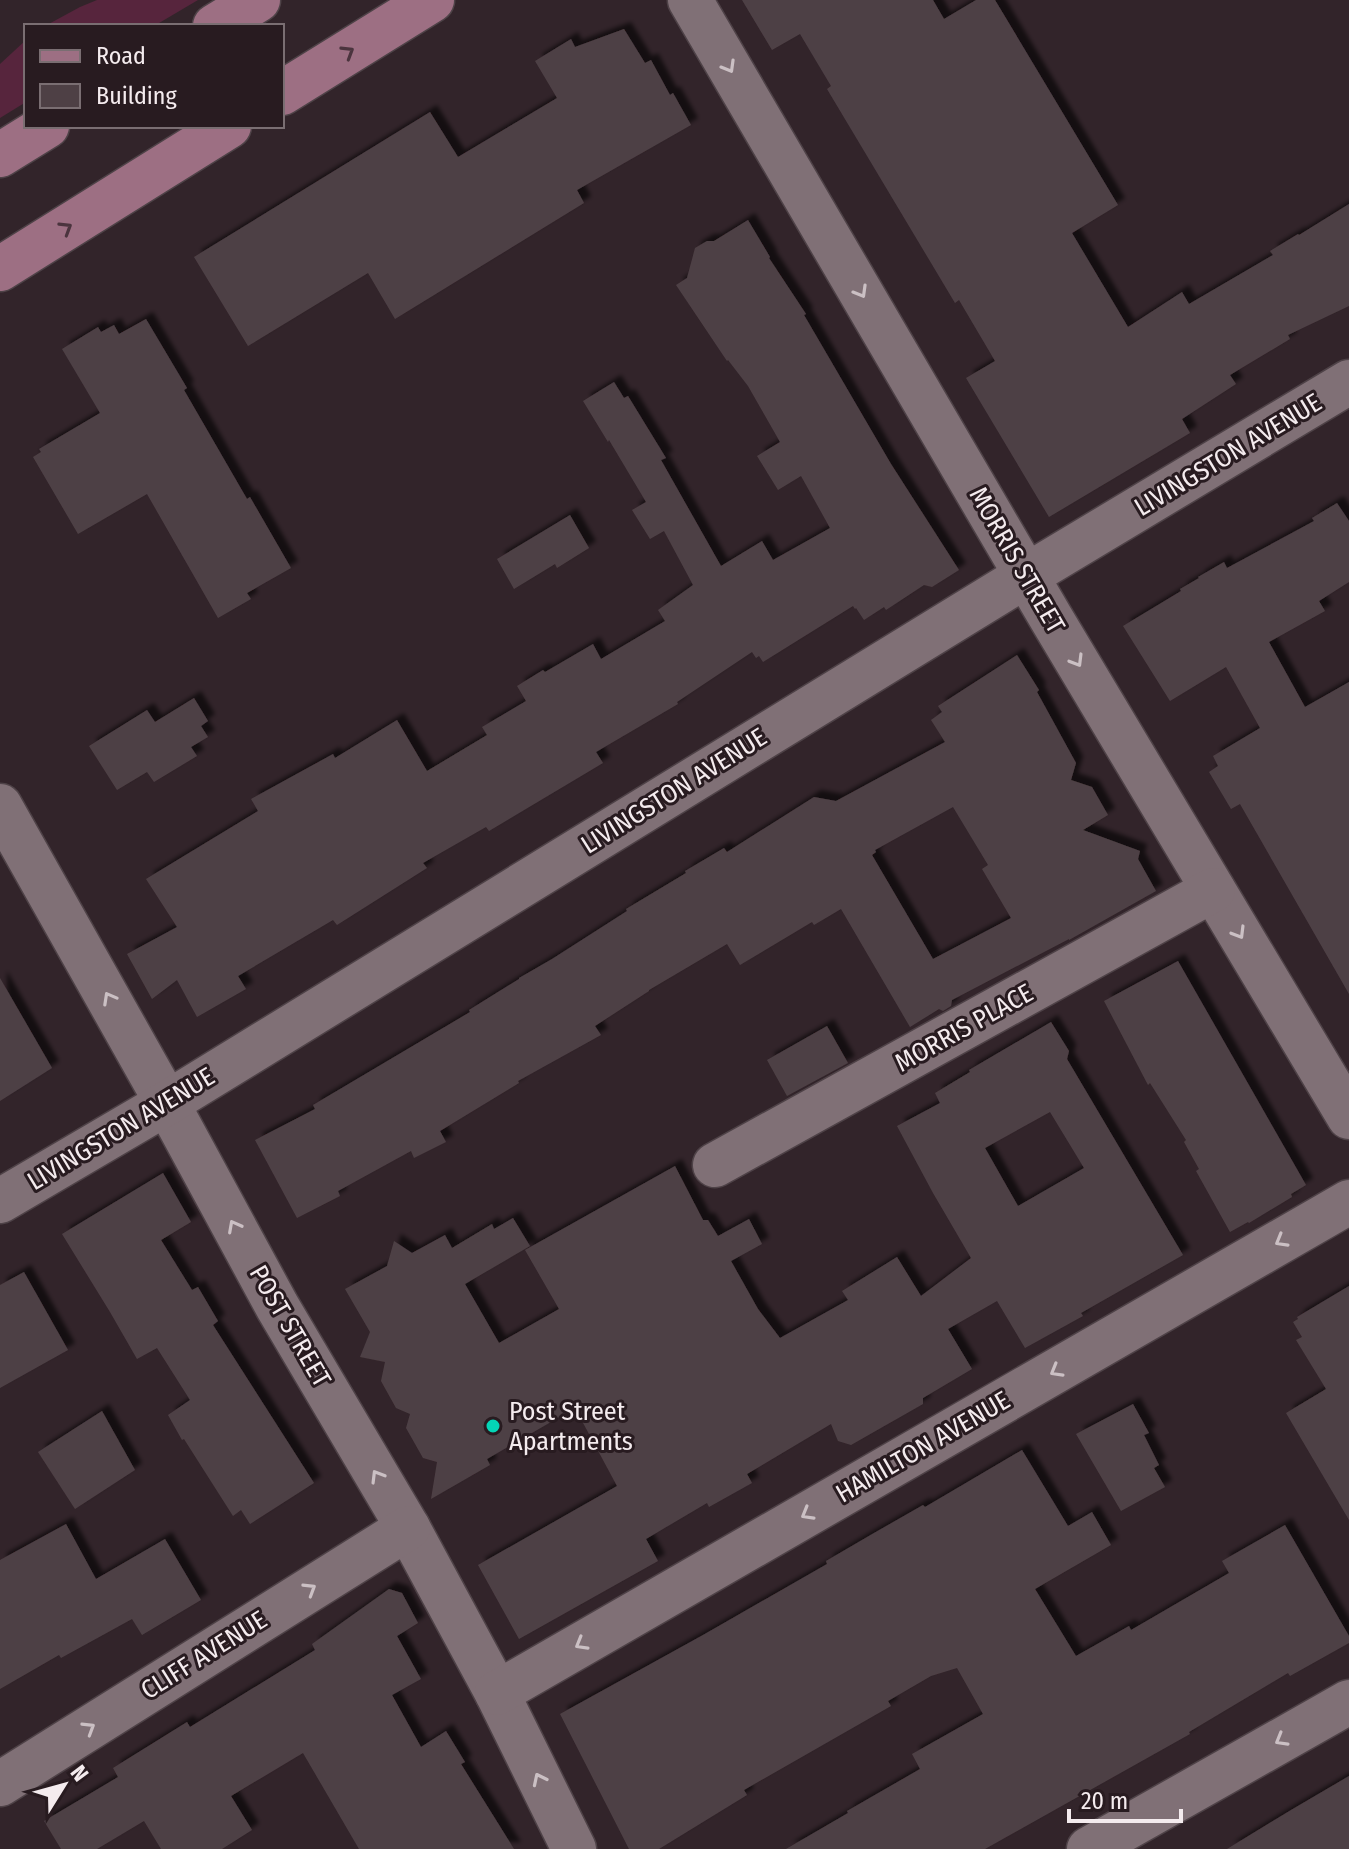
<svg xmlns="http://www.w3.org/2000/svg" width="1349" height="1849" viewBox="0 0 1349 1849" font-family="'Fira Sans Condensed',sans-serif">
<style>
.green{fill:#57253d}
.building{fill:#4e4045;fill-rule:evenodd;filter:url(#shadow)}
.lines{fill:none;stroke-linecap:round;stroke-linejoin:round}
.minor-casing{stroke:#4e4247;stroke-width:47}
.major-casing{stroke:#4e4247;stroke-width:47}
.minor{stroke:#807076;stroke-width:44}
.major{stroke:#9d6f83;stroke-width:44}
.oneway{stroke:#4b343e}
.oneway2{stroke:#cbc0c4}
.poi-dot{fill:#04d5b6;stroke:#281b20;stroke-width:3}
.labels{text-anchor:middle;dominant-baseline:central;stroke-width:6;stroke-linejoin:round;paint-order:stroke}
.street-label{font-size:26px;fill:#f4ebee;stroke:#281b20}
.poi-label{font-size:26px;fill:#f4ebee;stroke:#281b20;text-anchor:start}
</style>
<defs>
<filter id="shadow"><feDropShadow dx="7" dy="-7" stdDeviation="2" flood-color="#0009"/></filter>
</defs>
<rect width="100%" height="100%" fill="#32242a"/>
<g class="green">
<path d="M97,0h101l-44,26h-109l35,-19z"/>
<path d="M26,40v62l-26,16v-54z"/>
</g>
<g class="building">
<path d="M742,0h191l11,19 32,-19h19l123,205 -46,28 56,94 54,-35 7,12 84,-49 -3,-4 28,-17 1,1 50,-31v102l-61,29 2,4 -60,36 6,9 -54,35 8,14 -141,84 -83,-139 29,-17 -36,-61 -4,3 -128,-214 4,-3 -31,-52 -28,16z"/>
<path d="M624,29l21,34 6,-3 19,35 3,-2 18,32 -114,65 7,13 -189,116 -27,-46 -120,73 -54,-89 236,-145 28,45 99,-59 -22,-37 36,-22 4,8z"/>
<path d="M748,220l22,37 -1,1 37,56 -2,1 87,149 68,106 -27,17 -8,-2 -38,25 -2,-3 -20,13 -8,-12 -1,1 -2,-3 -90,56 -4,-6 -3,2 -4,-6 -75,50 1,2 -82,48 7,11 -114,68 -3,-4 -63,36 4,5 -90,57 -4,-5 -95,56 8,13 -49,28 -20,-37 -25,19 -25,-45 50,-27 -31,-48 112,-68 -7,-12 82,-45 2,4 62,-38 30,51 60,-36 -5,-8 44,-26 -9,-15 26,-16 2,2 48,-28 8,15 64,-38 -7,-11 35,-25 -29,-54 -14,8 -18,-29 14,-8 -37,-62 -1,2 -25,-41 31,-19 10,16 4,-2 38,62 -5,2 60,106 41,-25 11,19 57,-32 -29,-52 -23,14 -21,-34 23,-14 -32,-56 -20,-26 -1,1 -51,-76 11,-7 8,-30 12,-7h7z"/>
<path d="M146,319l41,69 -3,2 63,109 3,-2 41,71 -44,25 4,6 -33,19 -71,-124 -69,40 -45,-77 8,-5 -2,-3 61,-36 -38,-64 36,-22 3,5 13,-7 5,9z"/>
<path d="M1337,503l12,18v61l-30,19 6,10 -56,31 36,65 44,-25v312l-109,-190 -9,5 -22,-37 9,-6 -5,-10 47,-28 -34,-61 -56,34 -47,-75 58,-35 -1,-2 19,-11 -1,-1 26,-15 3,6 87,-47 -2,-3z"/>
<path d="M570,515l19,33 -32,20 -2,-4 -41,25 -17,-30z"/>
<path d="M1017,655l22,35 -2,2 39,71 -5,17 21,7 16,28 -25,15 57,21 -2,8 18,32 -87,49v-1l-117,61 -1,6 -8,5 -4,-2 -29,18 -69,-118 -27,16 -2,-3 -72,43 -13,-21 -78,46v1l-54,35 6,9 -83,46 1,2 -79,48 6,11 -32,16 -3,-7 -73,40 2,5 -43,22 -42,-78 60,-31 -2,-4 157,-93 -1,-2 50,-31v-1l33,-19 75,-48 -1,-2 60,-36 -1,-2 39,-23 3,4 87,-55 22,4 109,-59 -14,-22 11,-8 -4,-6zM953,807l35,58 -6,4 29,49 -78,41 -61,-104 4,-3 -1,-2z"/>
<path d="M194,698l14,23 -7,5 7,11 -17,10 6,9 -43,26 -7,-10 -30,18 -28,-44 58,-36 8,12z"/>
<path d="M1178,961l128,224 -15,9 1,3 -43,26 -1,-1 -18,10 -34,-61 3,-2 -15,-27 2,-2 -36,-57 -2,2 -44,-84z"/>
<path d="M0,978l52,90 -52,33z"/>
<path d="M1051,1022l18,29 -2,8 116,196 -102,58 2,3 -58,32 -28,-47 -49,28 24,40 -49,29v6l-72,41 -13,-4 -7,-17 -84,50 5,9 -43,24 -2,-4 -61,36 12,22 -139,78 -41,-74 139,-79 -42,-78 -88,51 3,6 -59,34 6,-37 -14,-4 -17,-30 4,-14 -14,-6 -15,-27 4,-19 -25,-5 10,-25 -25,-43 42,-23 7,-25 18,12 33,-18 7,13 40,-24 2,5 19,-11 17,28 -65,38 34,59 60,-34 -34,-59 150,-84 28,54h5l10,16 31,-17 13,25 -31,17 27,48 22,29 68,-38 -6,-9 55,-34 24,39 50,-38 -38,-65 -36,-67 43,-23 -5,-10 35,-21 -1,-2zM1050,1112l34,56 -66,38 -33,-58z"/>
<path d="M827,1026l21,37 -61,33 -20,-36z"/>
<path d="M163,1173l28,49 -30,18 31,50 6,-3 20,34 -5,4 101,158 -64,41 -9,-14 -8,6 -49,-77 -2,1 -14,-25 22,-15 -33,-52 -20,11 -27,-47 -48,-78z"/>
<path d="M24,1272l44,78 -68,38v-103z"/>
<path d="M1349,1286v234l-63,-107 40,-24 -30,-49 6,-3 -9,-15 5,-3 -1,-2z"/>
<path d="M1133,1404l16,29 -5,2 15,30 -5,3 11,19 -44,24 -45,-77z"/>
<path d="M102,1411l33,59 -60,39 -37,-57z"/>
<path d="M1022,1450l46,76 24,-14 19,33 -76,44 41,67 53,-30 2,4 98,-57 -7,-12 63,-36 64,111v7l-59,33 -2,-3 -99,59 1,2 -205,115h-199l62,-36 -1,-2 73,-42 -8,-15 71,-40 -26,-46 -26,8 -43,25 3,5 -147,84 3,5 -88,54h-30l-69,-135 143,-79 124,-71 -1,-3 48,-28 49,-28 2,2z"/>
<path d="M66,1524l30,55 69,-40 36,61 -59,35 -10,-16 -71,39 -2,-3 -59,34v-129z"/>
<path d="M389,1589l13,4 16,30 -21,13 24,43 -29,16 29,52 25,-16 19,31 -4,2 53,85h-155l-56,-96 -72,43 21,34 -30,19h-61l-17,-28 -47,28h-36l-17,-28 74,-44 -5,-9 74,-46 3,5 125,-77 -3,-6z"/>
<path d="M1349,1776v73h-122l64,-39z"/>
</g>
<g class="lines">
<g class="minor-casing">
<g id="minor">
<path d="M690,0l361,618 298,499"/>
<path d="M0,806l167,297 110,203 131,222 89,165 77,156"/>
<path d="M715,1165l498,-275"/>
<path d="M0,1201l167,-98 839,-515 343,-206"/>
<path d="M497,1693l852,-491"/>
<path d="M0,1784l408,-256"/>
<path d="M1089,1849l260,-147"/>
</g>
</g>
<g class="major-casing">
<g id="major">
<path d="M215,26l43,-26"/>
<path d="M282,93l150,-93"/>
<path d="M0,155l47,-29"/>
<path d="M0,269l229,-143"/>
</g>
</g>
<use href="#minor" class="minor"/>
<use href="#major" class="major"/>
</g>
<defs><path id="oneway-chevron" d="M-2-3.5L2.5 0L-2 3.5" fill="none" stroke-width="1.6" stroke-linecap="round" stroke-linejoin="round" transform="scale(2)"/></defs>
<g class="oneway">
<use href="#oneway-chevron" transform="translate(348 52) rotate(-32)"/>
<use href="#oneway-chevron" transform="translate(66 228) rotate(-32)"/>
</g>
<g class="oneway2">
<use href="#oneway-chevron" transform="translate(729 67) rotate(60)"/>
<use href="#oneway-chevron" transform="translate(861 292) rotate(60)"/>
<use href="#oneway-chevron" transform="translate(1077 661) rotate(59)"/>
<use href="#oneway-chevron" transform="translate(1239 933) rotate(59)"/>
<use href="#oneway-chevron" transform="translate(109 998) rotate(-119)"/>
<use href="#oneway-chevron" transform="translate(234 1226) rotate(-118)"/>
<use href="#oneway-chevron" transform="translate(1281 1241) rotate(150)"/>
<use href="#oneway-chevron" transform="translate(1056 1371) rotate(150)"/>
<use href="#oneway-chevron" transform="translate(377 1476) rotate(-121)"/>
<use href="#oneway-chevron" transform="translate(807 1514) rotate(150)"/>
<use href="#oneway-chevron" transform="translate(310 1589) rotate(-32)"/>
<use href="#oneway-chevron" transform="translate(581 1644) rotate(150)"/>
<use href="#oneway-chevron" transform="translate(89 1728) rotate(-32)"/>
<use href="#oneway-chevron" transform="translate(1281 1740) rotate(150)"/>
<use href="#oneway-chevron" transform="translate(539 1779) rotate(-116)"/>
</g>
<circle class="poi-dot" cx="493" cy="1426" r="8"/>
<g class="labels">
<g class="street-label">
<text transform="translate(1228 455) rotate(-31)">LIVINGSTON AVENUE</text>
<text transform="translate(1017 560) rotate(60)">MORRIS STREET</text>
<text transform="translate(674 791) rotate(-32)">LIVINGSTON AVENUE</text>
<text transform="translate(964 1028) rotate(-29)">MORRIS PLACE</text>
<text transform="translate(121 1129) rotate(-31)">LIVINGSTON AVENUE</text>
<text transform="translate(290 1326) rotate(60)">POST STREET</text>
<text transform="translate(923 1447) rotate(-30)">HAMILTON AVENUE</text>
<text transform="translate(204 1655) rotate(-32)">CLIFF AVENUE</text>
</g>
<g class="poi-label">
<text x="509" y="1411">Post Street<tspan x="509" dy="30">Apartments</tspan></text>
</g>
</g>
<rect x="24" y="24" width="260" height="104" fill="#281b20" stroke="#7a6e72" stroke-width="2"/>
<rect x="40" y="50" width="40" height="12" fill="#9d6f83" stroke="#7a6e72" stroke-width="2"/>
<text x="96" y="64" font-size="24" fill="#f4ebee">Road</text>
<rect x="40" y="84" width="40" height="24" fill="#4e4045" stroke="#7a6e72" stroke-width="2"/>
<text x="96" y="104" font-size="24" fill="#f4ebee">Building</text>
<g transform="translate(64 1785) rotate(53)" stroke="#281b20" stroke-width="6" paint-order="stroke">
<path d="M0-6L14 30L0 20L-14 30Z" fill="#f4ebee"/>
<text y="-12" font-size="22" font-weight="bold" text-anchor="middle" fill="#f4ebee">N</text>
</g>
<path d="M1069 1809v12h112v-12" fill="none" stroke="#f4ebee" stroke-width="4"/>
<text x="1081" y="1809" font-size="24" fill="#f4ebee" stroke="#281b20" stroke-width="6" paint-order="stroke">20 m</text>
</svg>
